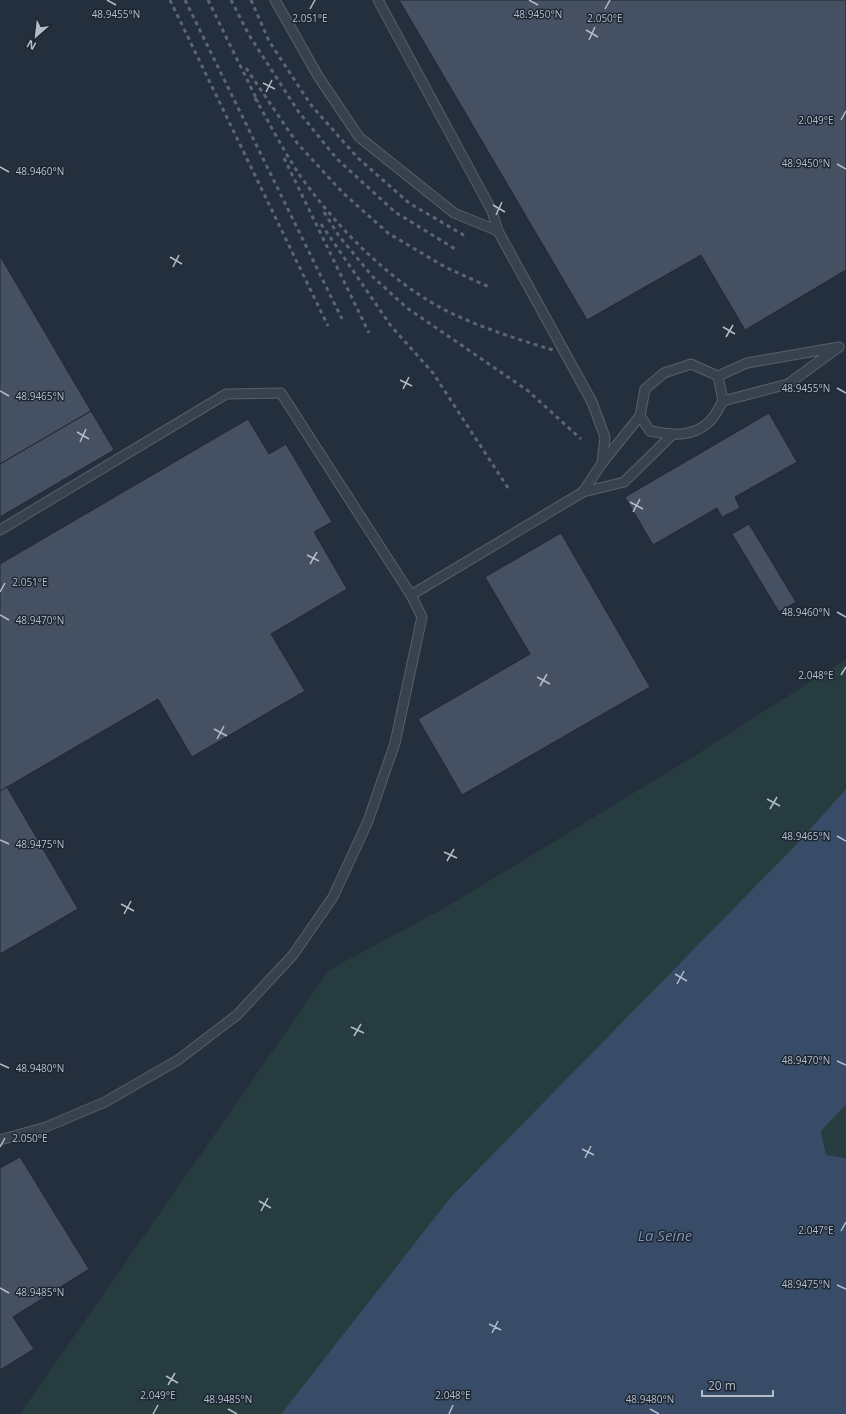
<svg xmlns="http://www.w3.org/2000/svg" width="846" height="1414" viewBox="0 0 846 1414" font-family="'Open Sans',sans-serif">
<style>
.green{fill:#263c3f}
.water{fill:#394c67}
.building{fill:#455162;stroke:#1f2835}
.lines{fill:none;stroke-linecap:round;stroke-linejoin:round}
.lane-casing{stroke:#565f6c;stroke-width:11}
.lane{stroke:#38414e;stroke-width:9}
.rail{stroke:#5a6575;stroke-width:3;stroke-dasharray:4 4;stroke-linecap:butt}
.ticks{fill:none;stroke:#b4bcc9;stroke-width:1.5}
.labels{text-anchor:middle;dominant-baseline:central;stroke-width:3;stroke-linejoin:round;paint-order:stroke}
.water-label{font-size:15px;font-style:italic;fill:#7c92b1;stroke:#1d2633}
.ticks-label{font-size:10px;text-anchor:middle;fill:#b4bcc9;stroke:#1d2633;stroke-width:3;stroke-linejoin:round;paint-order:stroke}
</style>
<rect width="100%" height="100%" fill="#242f3e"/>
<g class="green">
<path d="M846,659v130l-53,60 -343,349 -169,216h-261l309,-444 119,-64 243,-148z"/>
<path d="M846,1105v53l-20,-3 -5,-24z"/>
</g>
<path class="water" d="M846,789v316l-25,26 5,24 20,3v256h-565l169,-216 342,-349z"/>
<g class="building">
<path d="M399,0h447v270l-101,60 -44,-75 -114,65z"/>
<path d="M0,256l91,155 -91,53z"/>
<path d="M91,411l23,39 -114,67v-53z"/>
<path d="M769,413l28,49 -62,35 5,11 -18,9 -5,-9 -64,37 -28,-48z"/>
<path d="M248,419l21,35 17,-10 46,78 -18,10 33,57 -76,45 34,57 -113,66 -34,-58 -158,92v-227z"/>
<path d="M749,524l47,78 -17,10 -47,-78z"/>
<path d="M561,533l89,154 -188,108 -44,-76 112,-65 -45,-77z"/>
<path d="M7,787l71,122 -78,45v-163z"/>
<path d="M20,1157l69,112 -76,48 21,32 -34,21v-202z"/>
</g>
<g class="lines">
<g class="lane-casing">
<g id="lane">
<path d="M275,0l43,76 41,61 95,76 44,18 -6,-20 -114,-211"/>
<path d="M498,231l94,171 13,35 -3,26"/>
<path d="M718,376l29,-13 92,-16 -51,37 -65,17"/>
<path d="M640,416l10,15c21,4 42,7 59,-9 6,-5 10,-15 14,-21l-5,-25 -27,-12 -27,9 -19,16 -5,27 -38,47 -19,29 41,-10 48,-47"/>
<path d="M0,530l226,-136 55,-1 130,202 11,22 -27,126 -27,78 -35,76 -40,58 -56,60 -59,45 -73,42 -59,25 -46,13"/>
<path d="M411,595l172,-103"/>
</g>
</g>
<use href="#lane" class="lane"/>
<g class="rail">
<path d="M170,0l158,326"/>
<path d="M185,0l157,319"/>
<path d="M208,0l50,102"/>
<path d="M231,0l18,35 49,76 39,48 58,53 60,37"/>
<path d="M251,0l18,41 42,64 47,53 51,45 58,34"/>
<path d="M246,68l51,75 46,50 45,40 57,34 44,20"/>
<path d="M255,98c15,26 29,54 46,79 38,53 93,109 152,137 32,15 67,26 100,36"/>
<path d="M284,158l85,175"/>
<path d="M324,212l15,24 33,40 35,32 120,82 54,49"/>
<path d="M321,224l70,102 42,47 75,115"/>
</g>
</g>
<path class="ticks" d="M107,0l9,5M529,0l9,5M310,9l5,-9M605,9l5,-9M586,30l12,7M589,40l6,-13M263,83l12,6M266,92l6,-12M841,120l5,-9M837,164l9,5M0,167l9,5M493,205l12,7M496,215l6,-13M170,257l12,7M173,267l6,-12M723,327l12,7M726,337l7,-12M400,380l12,6M837,388l9,5M403,389l6,-12M0,391l9,5M77,432l12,7M80,442l6,-13M630,502l13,7M633,512l7,-13M307,555l12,6M310,564l7,-12M0,592l5,-9M837,612l9,5M0,615l9,5M841,675l5,-8M537,677l13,7M540,686l7,-12M214,729l13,7M217,739l7,-13M767,799l13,7M770,809l7,-12M837,836l9,5M0,840l9,4M444,852l13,6M447,861l7,-12M121,904l13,7M124,914l7,-13M675,974l12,7M677,984l7,-13M351,1027l13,6M354,1036l7,-12M837,1061l9,4M0,1064l9,4M0,1147l5,-9M582,1149l12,6M585,1158l6,-12M259,1201l12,7M261,1211l7,-13M841,1231l5,-9M837,1285l9,4M0,1288l9,5M489,1324l12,6M492,1333l6,-12M166,1376l12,7M168,1385l7,-12M228,1409l9,5M650,1409l9,5M153,1414l5,-9M449,1414l4,-9"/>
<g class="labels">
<g class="water-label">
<text x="665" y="1235">La Seine</text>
</g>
</g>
<g class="ticks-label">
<text x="116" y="18">48.9455°N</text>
<text x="538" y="18">48.9450°N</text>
<text x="310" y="22">2.051°E</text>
<text x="605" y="22">2.050°E</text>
<text x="816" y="124">2.049°E</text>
<text x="806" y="167">48.9450°N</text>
<text x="40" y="175">48.9460°N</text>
<text x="806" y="392">48.9455°N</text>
<text x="40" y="400">48.9465°N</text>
<text x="30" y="586">2.051°E</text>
<text x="806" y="616">48.9460°N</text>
<text x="40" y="624">48.9470°N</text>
<text x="816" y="679">2.048°E</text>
<text x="806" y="840">48.9465°N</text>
<text x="40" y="848">48.9475°N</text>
<text x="806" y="1064">48.9470°N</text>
<text x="40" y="1072">48.9480°N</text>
<text x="30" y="1142">2.050°E</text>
<text x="816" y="1234">2.047°E</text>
<text x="806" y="1288">48.9475°N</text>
<text x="40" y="1296">48.9485°N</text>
<text x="158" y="1399">2.049°E</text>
<text x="453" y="1399">2.048°E</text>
<text x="228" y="1403">48.9485°N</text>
<text x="650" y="1403">48.9480°N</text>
</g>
<g transform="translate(36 36) rotate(208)" stroke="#1d2633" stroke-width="3" paint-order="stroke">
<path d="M0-3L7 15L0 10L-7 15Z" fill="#b4bcc9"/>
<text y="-6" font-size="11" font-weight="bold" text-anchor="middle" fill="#b4bcc9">N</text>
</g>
<path d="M702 1390v6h71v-6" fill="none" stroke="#b4bcc9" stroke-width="2"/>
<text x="708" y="1390" font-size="12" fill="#b4bcc9" stroke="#1d2633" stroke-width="3" paint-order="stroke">20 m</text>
</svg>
